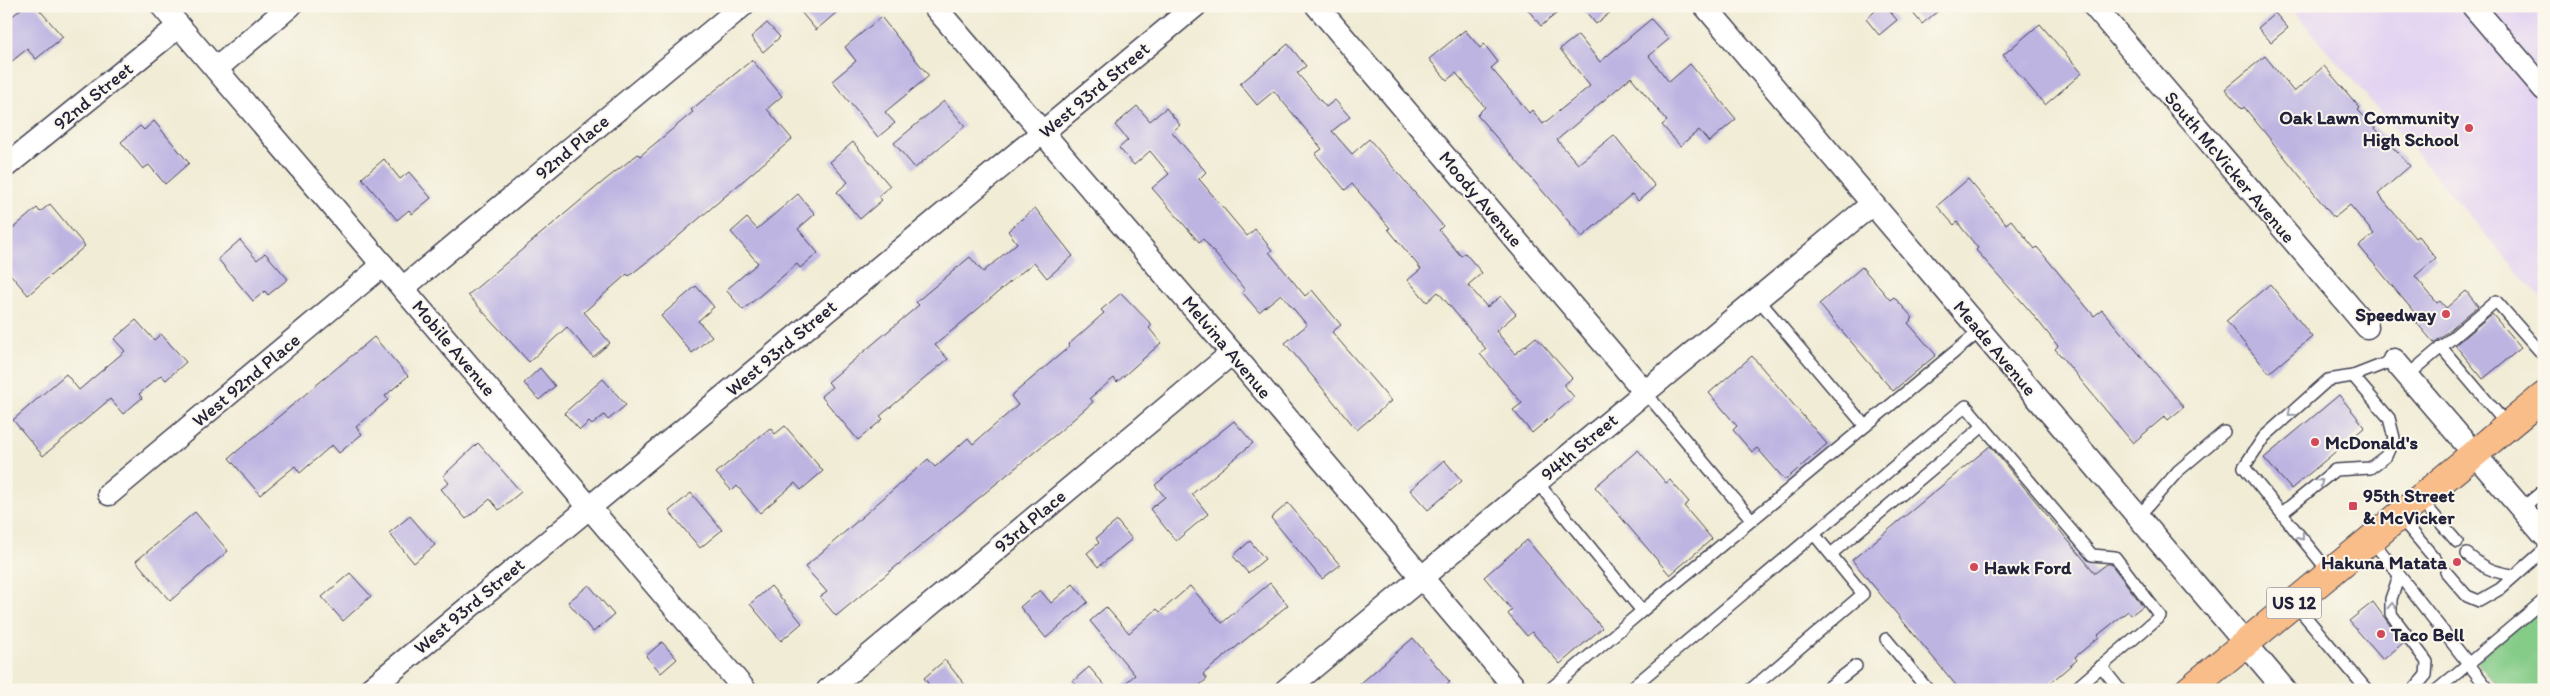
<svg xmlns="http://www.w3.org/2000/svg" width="2550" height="696" viewBox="0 0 2550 696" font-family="Itim,sans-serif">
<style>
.built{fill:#e3d3f2}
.green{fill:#85cc88;stroke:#547762}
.building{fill:#bdb4e2}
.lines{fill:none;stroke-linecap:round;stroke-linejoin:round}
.service-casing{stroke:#414052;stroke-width:14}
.minor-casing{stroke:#414052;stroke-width:25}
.primary-casing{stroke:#414052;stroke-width:30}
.service{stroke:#fff;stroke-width:11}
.minor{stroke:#fff;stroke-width:22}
.primary{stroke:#f8bd89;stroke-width:28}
.oneway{stroke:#9c9ca7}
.poi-dot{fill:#d1495b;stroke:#fbf7ec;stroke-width:2}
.labels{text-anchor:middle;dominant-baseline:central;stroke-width:4;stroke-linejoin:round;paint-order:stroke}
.shield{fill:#fbf7ec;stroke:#636270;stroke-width:1}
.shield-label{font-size:18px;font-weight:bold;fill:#22223b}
.street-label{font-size:19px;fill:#22223b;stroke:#fbf7ec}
.poi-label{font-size:19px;font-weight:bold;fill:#22223b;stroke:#fbf7ec;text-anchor:start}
</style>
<rect width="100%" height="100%" fill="#fbf7ec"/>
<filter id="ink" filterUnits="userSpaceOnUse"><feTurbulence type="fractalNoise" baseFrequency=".02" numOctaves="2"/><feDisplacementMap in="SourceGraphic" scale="10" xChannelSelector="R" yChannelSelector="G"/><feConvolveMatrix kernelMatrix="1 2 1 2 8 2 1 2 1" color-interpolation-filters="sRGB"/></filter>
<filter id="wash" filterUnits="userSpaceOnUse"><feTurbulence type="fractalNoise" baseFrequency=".0096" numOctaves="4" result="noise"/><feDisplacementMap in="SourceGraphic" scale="20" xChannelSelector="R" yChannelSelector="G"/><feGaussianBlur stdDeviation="1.12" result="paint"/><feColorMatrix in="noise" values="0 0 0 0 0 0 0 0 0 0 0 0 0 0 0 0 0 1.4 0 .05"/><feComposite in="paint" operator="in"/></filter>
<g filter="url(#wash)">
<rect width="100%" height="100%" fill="#f1ecd5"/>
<path class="built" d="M2289,6h255v296l-45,-52z"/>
<path class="green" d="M2544,604v86h-42l-25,-29z"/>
<g id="blocks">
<g class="building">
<path d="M24,6h12l27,31 -27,22 -9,-10 -21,17v-44z"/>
<path d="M796,6h48l-28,24z"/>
<path d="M1525,6h41l-25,20z"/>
<path d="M1581,6h37l-22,18z"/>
<path d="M1881,6h4l12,14 -18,15 -13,-16z"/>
<path d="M1907,6h37l-22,18z"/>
<path d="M2275,13l13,15 -17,14 -13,-14z"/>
<path d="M881,17l48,59 -44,36 10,11 -17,14 -46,-56 24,-20 -11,-14z"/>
<path d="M1651,19l18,20 -20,17 20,26 21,-18 46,55 -27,23 -10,-12 -19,16 -18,-21 5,-4 -36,-44 -74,63 21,24 36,-29 41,51 -17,15 -6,-7 -50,43 -105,-122 8,-8 -29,-34 -9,7 -18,-21 36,-29 15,18 4,-4 14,18 -7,6 38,45 3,-3 11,14 47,-38 -30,-37 18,-14 22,27z"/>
<path d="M767,23l13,14 -17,15 -12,-15z"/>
<path d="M2040,24l42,49 -37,32 -42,-50z"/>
<path d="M1288,44l18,22 -9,7 29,34 9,-7 15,17 -18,14 20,23 17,-15 74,87 -4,4 22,26 4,-3 17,20 -14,12 19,22 14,-11 15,18 -20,17 19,23 21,-17 36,41 -8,7 10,12 -42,36 -19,-23 9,-7 -42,-49 6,-5 -48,-57 -11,10 -19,-22 13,-11 -33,-40 2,-1 -38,-44 -7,6 -30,-36 7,-5 -48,-58 -17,14 -17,-21z"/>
<path d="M2265,56l29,36 30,-26 36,42 -2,2 52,56 -32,28 37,44 3,-2 18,22 -21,18 22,27 3,-2 6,7 20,-17 12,15 -44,37 -19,-22 4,-3 -60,-72 15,-12 -24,-29 -16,13 -90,-111 -2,2 -17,-20z"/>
<path d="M752,60l30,36 -15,13 25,30 -125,107 -38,30 -2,-2 -43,38 26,31 -17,14 -26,-30 -38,35 -61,-67 137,-115 33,-26 2,2 53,-44 -2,-2z"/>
<path d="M944,101l21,25 -50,42 -21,-25z"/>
<path d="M1137,106l13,15 16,-13 14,17 -8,7 34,40 -7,7 48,57 8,-7 17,21 -3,2 36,44 7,-6 29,35 -9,7 59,69 -34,29 -72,-87 22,-18 -26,-31 -22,18 -17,-20 3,-2 -42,-51 -4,3 -47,-54 17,-14 -19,-23 -16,14 -15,-17 9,-8 -13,-15z"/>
<path d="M154,121l35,42 -24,21 -16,-19 -6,4 -22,-27 19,-16 4,4z"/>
<path d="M853,142l37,44 -12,10 4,4 -22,19 -23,-27 11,-10 -18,-20z"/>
<path d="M384,159l16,20 9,-7 22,26 -19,16 -3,-4 -12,10 -35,-42z"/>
<path d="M1968,179l38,45 5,-4 24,29 2,-2 57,69 8,-6 82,97 -16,13 -3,-4 -32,27 -78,-94 3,-3 -28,-35 -54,-61 2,-2 -21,-26 -3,3 -17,-19z"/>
<path d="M798,194l17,20 -17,15 20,24 -18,15 -3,-4 -54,46 -17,-20 32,-27 -27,-31 16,-14 10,11z"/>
<path d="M50,204l35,42 -57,49 -22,-26v-35l31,-26 3,4z"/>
<path d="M1035,208l38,48 -26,22 -13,-16 -99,83 13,14 -68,57 3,3 -25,21 -37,-44 11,-9 -4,-5 91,-77 -3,-3 54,-45 13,15 34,-29 -9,-12z"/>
<path d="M240,240l17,20 8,-7 23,26 -20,16 -3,-4 -12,10 -35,-42z"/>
<path d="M1862,267l28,33 4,-3 19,21 -5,5 28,32 -43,36 -74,-87z"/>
<path d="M2270,284l42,53 -43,36 -43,-52z"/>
<path d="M696,286l18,21 -16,14 14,15 -20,17 -31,-37z"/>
<path d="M1121,293l31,32 -3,3 12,15 -44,39 -3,-4 -24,20 3,4 -33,29 -224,185 -16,-19 7,-5 -22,-25 123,-108 7,8 33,-29 5,6 45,-39 -7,-9 58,-49 -1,-2 36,-32 -3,-3z"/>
<path d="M2492,314l29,34 -38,31 -28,-34z"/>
<path d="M136,320l18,20 7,-6 25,28 -20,18 -5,-5 -22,19 3,4 -19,16 -13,-15 -67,57 -30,-36 53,-46 13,16 46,-39 -11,-12z"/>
<path d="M374,337l34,39 -23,20 3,4 -32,27 6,7 -23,19 -7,-8 -32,28 -5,-7 -35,29 -31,-37z"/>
<path d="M1752,356l75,88 -42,36 -28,-32 -5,4 -19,-22 4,-4 -28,-33z"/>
<path d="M540,368l15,18 -16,14 -15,-17z"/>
<path d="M603,379l23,26 -18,15 -4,-5 -12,10 -3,-3 -9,8 -16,-17z"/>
<path d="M2339,395l26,32 -74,62 -27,-31z"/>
<path d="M1234,421l19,22 -61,51 16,20 -32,27 -26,-32 15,-12 -10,-12z"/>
<path d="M785,426l38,45 -22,19 -6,-7 -35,30 -23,-27 -5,5 -16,-18 54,-45 5,6z"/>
<path d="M478,443l43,49 -22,18 -9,-11 -24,20 -25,-30 8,-6 -6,-7z"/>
<path d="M1990,446l105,127 12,-9h4l32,42 -12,9 -3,-4 -30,24 1,2 -24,20 2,3 -35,30h-82l-108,-130z"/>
<path d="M1638,450l28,33 4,-3 19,22 -5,4 28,33 -42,36 -75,-88z"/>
<path d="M1444,460l18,21 -34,29 -18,-20z"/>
<path d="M691,493l31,37 -22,18 -31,-37z"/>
<path d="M1288,503l52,62 -18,14 -51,-61z"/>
<path d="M195,512l33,39 -58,50 -34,-40z"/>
<path d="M410,516l25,29 -21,18 -25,-30z"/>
<path d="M1117,521l15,18 -34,28 -11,-14 12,-10 -3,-5z"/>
<path d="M1527,540l75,88 -42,36 -28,-32 -5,4 -19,-22 4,-4 -28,-33z"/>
<path d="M1250,541l15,18 -17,14 -15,-17z"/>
<path d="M350,573l21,23 -28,25 -21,-24z"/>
<path d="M1270,583l18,22 -85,69 4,5 -13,11h-77l18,-15 -45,-54 16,-14 23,26 28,-24 3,3 30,-26 32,37z"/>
<path d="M1073,584l15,18 -42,36 -26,-31 20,-17 11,13z"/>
<path d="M589,585l25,30 -21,17 -25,-30z"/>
<path d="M771,586l31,37 -21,18 -31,-37z"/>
<path d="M2373,602l30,41 -20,17 -34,-39z"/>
<path d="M1413,638l37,44 -8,8h-89z"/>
<path d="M662,642l15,17 -16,14 -15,-17z"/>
<path d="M945,660l24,30h-36l-9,-12z"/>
<path d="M1089,667l20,23h-28l-8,-9z"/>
</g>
</g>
</g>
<g filter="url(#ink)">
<use href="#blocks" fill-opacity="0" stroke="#414052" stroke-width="1"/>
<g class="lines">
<g class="service-casing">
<g id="service">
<path d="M1758,299l107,127"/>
<path d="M2441,347l67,79"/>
<path d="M2407,376l89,-75 48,55"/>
<path d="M1645,392l107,128"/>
<path d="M1537,482l105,129 -93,79"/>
<path d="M2420,499l37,43"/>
<path d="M2521,509l23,-19"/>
<path d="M2282,513l53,-43 35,-2 16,-12 8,-18 -5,-20 -36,-42"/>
<path d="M2399,516l37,44"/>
<path d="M2138,517l40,-46 46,-39"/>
<path d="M2371,539l118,151"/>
<path d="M1831,554l152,-128"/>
<path d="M2467,554c15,13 26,18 45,21"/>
<path d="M2446,572l21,24 12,5 21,-12 44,-39"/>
<path d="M2330,573l-86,-106 20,-30 64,-57 25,-4 41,-16"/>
<path d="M2399,576l-8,23v15l36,48 -1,13 -13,15"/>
<path d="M2294,603l73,87"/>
<path d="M1642,611l338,-280"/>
<path d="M1886,639l42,51"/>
<path d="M2101,666l19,24"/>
<path d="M1629,690l337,-284 126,149 23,2 45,59 -86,74"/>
<path d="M1750,690l113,-96 -49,-60"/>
<path d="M1825,690l31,-24"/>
<path d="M2437,690l107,-90"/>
</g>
</g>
<g class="minor-casing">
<g id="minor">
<path d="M162,6l583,684"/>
<path d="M934,6l298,347 285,337"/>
<path d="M1317,6l328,386"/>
<path d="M1705,6l580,684"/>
<path d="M2094,6l273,321"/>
<path d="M2473,6l71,83"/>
<path d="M216,69l74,-63"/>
<path d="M6,166l173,-140"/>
<path d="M403,288l339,-282"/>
<path d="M2394,360l150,175"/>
<path d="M109,494l274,-229"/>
<path d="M369,690l826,-684"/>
<path d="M828,690l404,-337"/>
<path d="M1286,690l586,-486"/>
</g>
</g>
<g class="primary-casing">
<path id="primary" d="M2189,690l355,-294"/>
</g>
<use href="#service" class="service"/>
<use href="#minor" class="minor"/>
<use href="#primary" class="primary"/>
</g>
<defs><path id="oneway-chevron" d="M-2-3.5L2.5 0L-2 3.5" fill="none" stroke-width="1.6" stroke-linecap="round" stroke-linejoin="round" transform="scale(1.25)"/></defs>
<g class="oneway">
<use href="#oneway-chevron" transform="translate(2291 413) rotate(139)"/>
<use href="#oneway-chevron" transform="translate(2320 482) rotate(-39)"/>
<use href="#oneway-chevron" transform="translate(2301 537) rotate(51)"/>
<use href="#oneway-chevron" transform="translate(2392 606) rotate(-87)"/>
</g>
</g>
<g class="poi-dot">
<circle cx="2469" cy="128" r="5"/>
<circle cx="2446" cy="314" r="5"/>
<circle cx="2315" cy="442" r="5"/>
<rect x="2348" y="501" width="10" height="10" rx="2.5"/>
<circle cx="2457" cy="562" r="5"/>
<circle cx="1974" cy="567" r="5"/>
<circle cx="2381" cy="634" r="5"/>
</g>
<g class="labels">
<rect class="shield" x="2266.5" y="587.5" width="55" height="31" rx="4"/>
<g class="shield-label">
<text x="2294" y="603">US 12</text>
</g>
<g class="street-label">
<text transform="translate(1094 90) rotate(-40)">West 93rd Street</text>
<text transform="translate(93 96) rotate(-39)">92nd Street</text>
<text transform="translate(572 147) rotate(-40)">92nd Place</text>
<text transform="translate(2230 167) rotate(50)">South McVicker Avenue</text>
<text transform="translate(1481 199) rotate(50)">Moody Avenue</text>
<text transform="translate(1227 347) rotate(50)">Melvina Avenue</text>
<text transform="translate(454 348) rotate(50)">Mobile Avenue</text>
<text transform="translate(781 348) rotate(-40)">West 93rd Street</text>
<text transform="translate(1995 348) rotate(50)">Meade Avenue</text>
<text transform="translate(246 380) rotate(-40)">West 92nd Place</text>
<text transform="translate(1579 447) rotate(-40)">94th Street</text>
<text transform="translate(1030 521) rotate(-40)">93rd Place</text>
<text transform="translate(469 606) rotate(-40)">West 93rd Street</text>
</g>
<g class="poi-label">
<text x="2459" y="117" text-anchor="end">Oak Lawn Community<tspan x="2459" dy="22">High School</tspan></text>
<text x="2436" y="314" text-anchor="end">Speedway</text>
<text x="2325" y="442">McDonald's</text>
<text x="2363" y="495">95th Street<tspan x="2363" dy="22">&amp; McVicker</tspan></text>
<text x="2447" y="562" text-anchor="end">Hakuna Matata</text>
<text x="1984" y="567">Hawk Ford</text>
<text x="2391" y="634">Taco Bell</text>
</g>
</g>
<rect width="2550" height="696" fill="none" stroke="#fbf7ec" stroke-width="25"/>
</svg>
